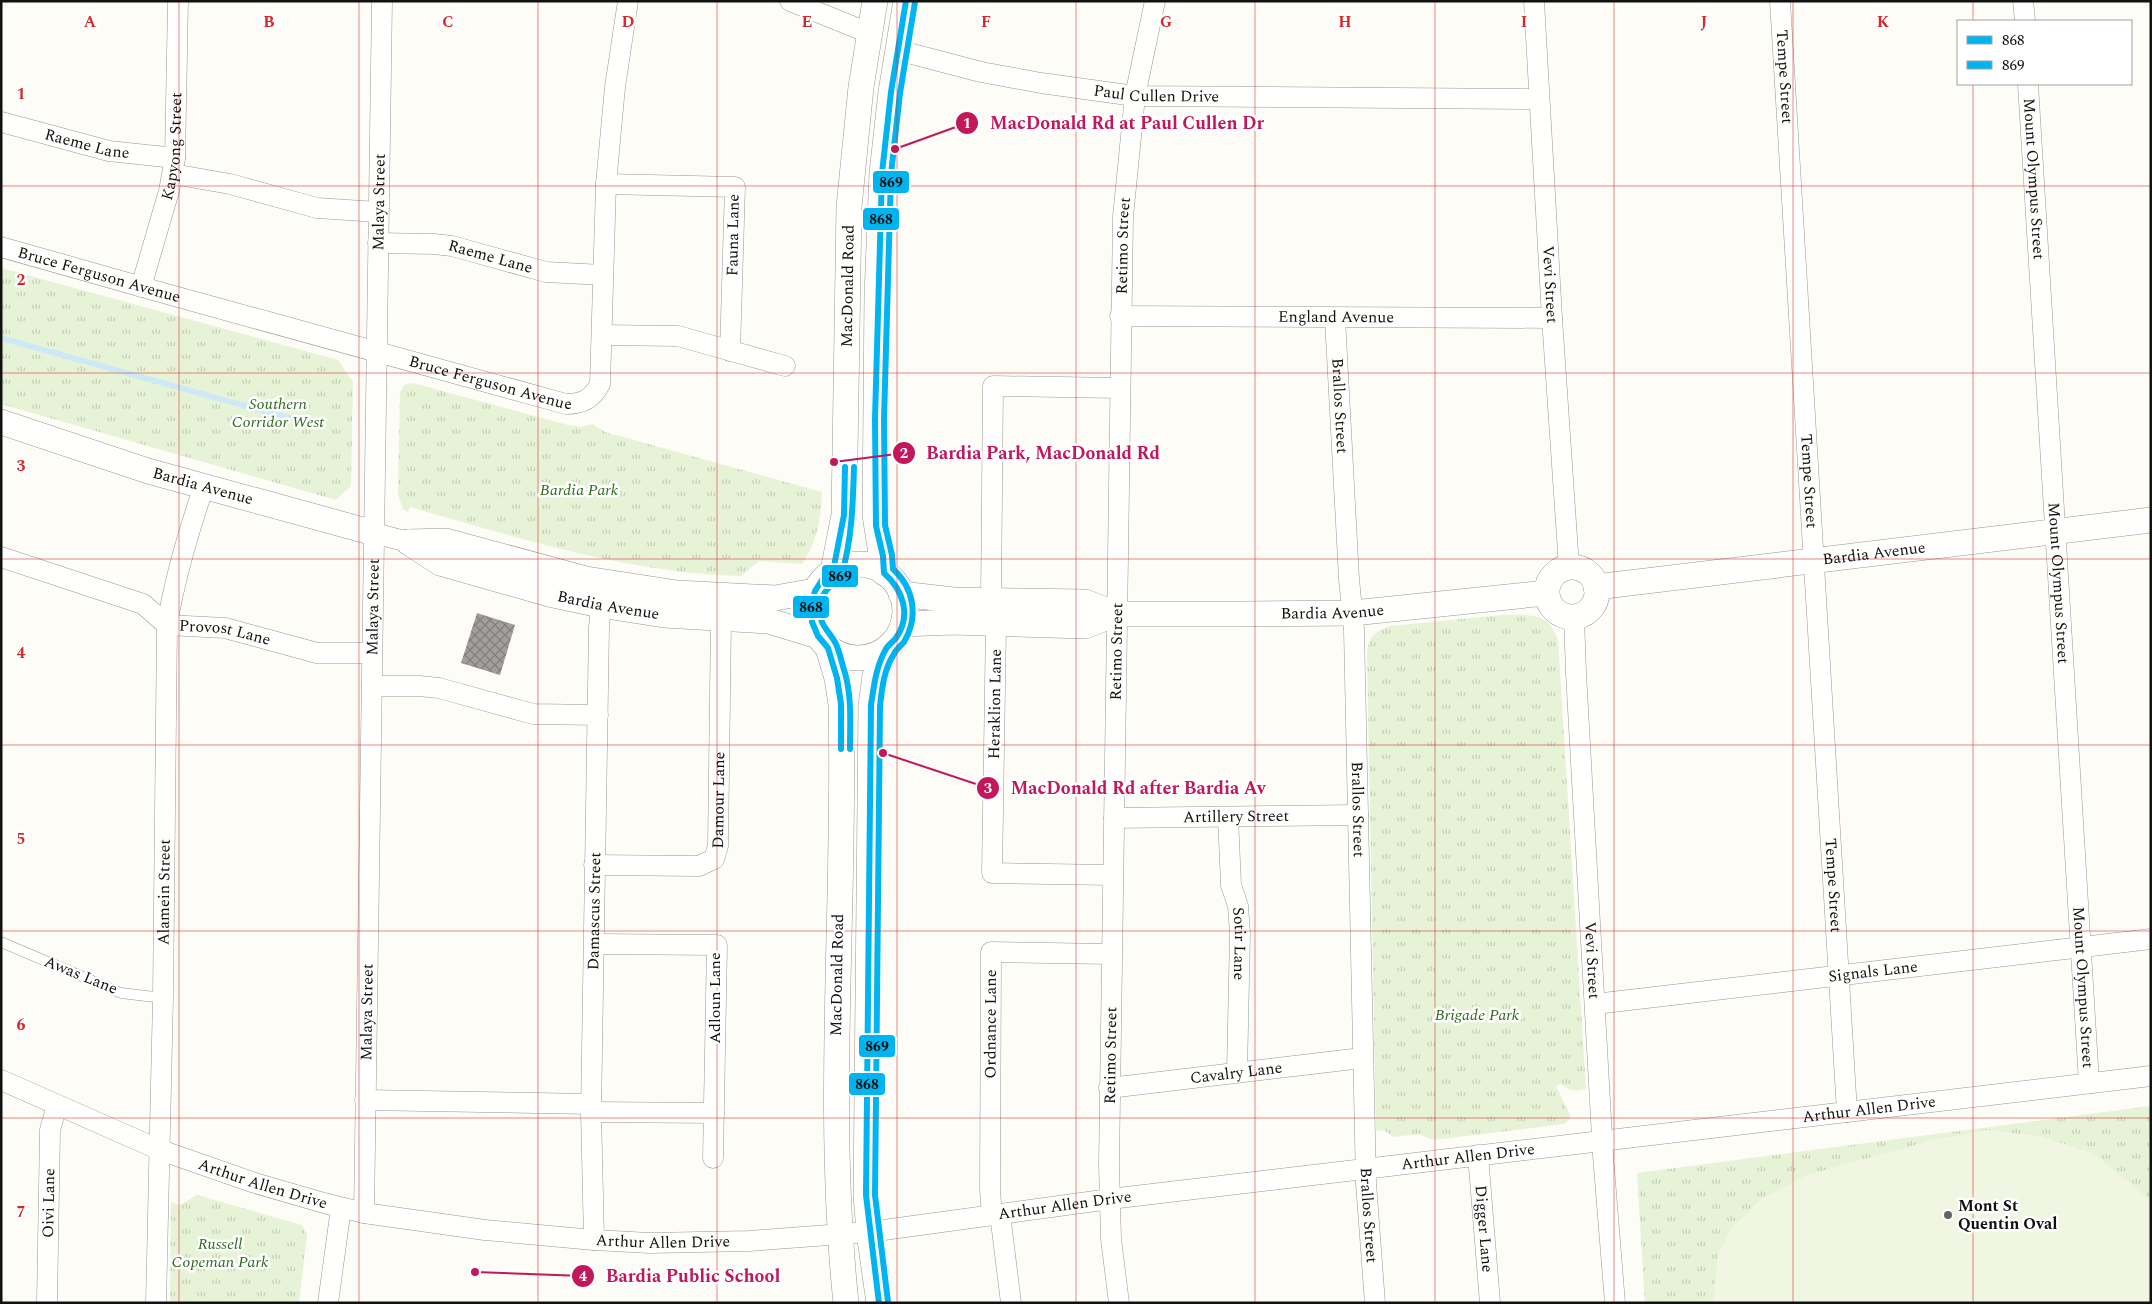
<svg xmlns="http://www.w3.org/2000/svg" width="2152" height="1304" viewBox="0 0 2152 1304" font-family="Spectral,serif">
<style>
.grass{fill:url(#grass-tufts)}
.pitch{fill:#f0f6e1}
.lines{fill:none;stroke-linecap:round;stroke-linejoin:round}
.stream{stroke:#cde8f7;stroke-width:5.5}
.building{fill:url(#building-cross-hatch)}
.service-casing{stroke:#979795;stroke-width:11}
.minor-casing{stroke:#979795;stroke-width:21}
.tertiary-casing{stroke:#979795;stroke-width:26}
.service{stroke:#fffffe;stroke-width:10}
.minor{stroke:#fffffe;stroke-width:20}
.tertiary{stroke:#fffffe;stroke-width:25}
.bus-1-casing{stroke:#fff;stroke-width:10}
.bus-2-casing{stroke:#fff;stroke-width:10}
.bus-1{stroke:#00b5ef;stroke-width:6}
.bus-2{stroke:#00b5ef;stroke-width:6}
.grid{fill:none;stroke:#d62828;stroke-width:1;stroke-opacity:0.55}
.poi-dot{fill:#646362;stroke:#fff;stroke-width:2}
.labels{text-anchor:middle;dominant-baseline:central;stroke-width:5;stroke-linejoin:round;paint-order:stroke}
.street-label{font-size:16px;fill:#111;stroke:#fff}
.park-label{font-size:16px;font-style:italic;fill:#2f6b1f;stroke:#fff}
.poi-label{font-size:16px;font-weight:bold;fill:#111;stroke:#fff;text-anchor:start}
.grid-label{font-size:16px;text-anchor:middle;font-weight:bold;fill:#d62828;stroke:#fff;stroke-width:5;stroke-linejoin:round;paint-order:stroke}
.leader{fill:none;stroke:#c2185b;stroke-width:2}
.callout-dot{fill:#c2185b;stroke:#fff;stroke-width:2}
.mark-label{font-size:15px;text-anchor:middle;font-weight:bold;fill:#fff}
.callout-label{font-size:18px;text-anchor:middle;font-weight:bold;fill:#c2185b;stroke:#fff;stroke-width:5;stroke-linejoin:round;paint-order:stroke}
.line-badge{stroke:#fff;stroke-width:2}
.pale-badge-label{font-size:14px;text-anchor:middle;font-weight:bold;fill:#111}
</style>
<defs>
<pattern id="grass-tufts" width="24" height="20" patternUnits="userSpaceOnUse" patternTransform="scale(1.25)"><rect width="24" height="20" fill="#e7f3d7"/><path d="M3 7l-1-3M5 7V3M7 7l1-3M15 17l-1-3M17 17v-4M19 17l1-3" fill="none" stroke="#c5cfb8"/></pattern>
<pattern id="building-cross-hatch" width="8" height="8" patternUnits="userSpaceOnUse" patternTransform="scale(1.25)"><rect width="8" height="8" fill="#a19f9c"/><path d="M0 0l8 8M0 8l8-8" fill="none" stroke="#82807e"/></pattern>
</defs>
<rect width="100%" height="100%" fill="#fdfcf7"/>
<g class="grass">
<path d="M1,268l337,92 15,22 -2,104 -15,14 -335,-96z"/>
<path d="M413,383l155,42 13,2 11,-3 13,8 217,60c-1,25 -5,51 -20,72l-43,-3 -18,15c-114,-3 -222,-38 -331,-69l-2,5 -5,-3 -5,-14 2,-103 4,-7z"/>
<path d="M1502,615c27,0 47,-4 56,25l28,449c-11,3 -17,1 -26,-5l-4,2 14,29 -1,5 -5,4 -131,16 -14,-6 -26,3 -9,-7 -8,1 -9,-479c3,-17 7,-20 23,-26z"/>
<path d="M2151,1106v197h-506l-8,-130z"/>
<path d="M197,1195l105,30 5,10 -8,68h-129l1,-101 9,3z"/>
</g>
<path class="pitch" d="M1986,1130l54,6 53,17 58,48v102h-438l5,-49 14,-26 29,-29 46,-24 123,-34z"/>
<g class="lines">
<path class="stream" d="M1,338l313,87"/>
</g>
<path class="building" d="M477,613l38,12 -15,50 -39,-12z"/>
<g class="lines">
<g class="service-casing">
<path id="service" d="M1,942l120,51 42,5"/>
</g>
<g class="minor-casing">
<g id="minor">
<path d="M790,1l79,32"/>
<path id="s1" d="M1534,1l18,317 17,249"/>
<path id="s2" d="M1780,1l67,1111"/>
<path d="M2023,1l2,20"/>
<path id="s3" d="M897,50l84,22 60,11 94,13 404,3"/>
<path id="s4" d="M2028,84l61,999"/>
<path id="s5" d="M1,122l108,29 66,7"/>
<path d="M173,174l57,10 87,24 61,4"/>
<path d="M606,184l129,3 -5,164"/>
<path id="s6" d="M378,243l56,1 18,2 94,26 57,3"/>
<path id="s7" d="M1,247l166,47 399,110c17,0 26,-5 34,-20l6,-200 9,-97 13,-86"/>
<path id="s8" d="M141,287l28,-96 6,-33 3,-157"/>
<path id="s9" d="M1120,316l432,2"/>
<path id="s10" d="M1335,318l14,261 5,51 12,553 9,120"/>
<path d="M602,335l76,1 107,30"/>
<path d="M374,533l34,9"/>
<path id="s11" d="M1,557l142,47 24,21 58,3 92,25h55"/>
<path d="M991,601l2,-215 126,2"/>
<path id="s12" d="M1574,617l2,56 27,482 12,148"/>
<path d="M996,625l-4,248 120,2"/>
<path d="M372,686h47l20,2 94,26 65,1"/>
<path id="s13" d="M1228,817l3,68 7,21 2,27 -3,139"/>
<path id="s14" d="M1114,818l244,-3"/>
<path id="s15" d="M594,865l105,1 15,-7 4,-13 3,-226"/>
<path d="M594,944l123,1 -4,213"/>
<path id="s16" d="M1595,1004l556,-65"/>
<path id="s17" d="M1,1080l159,70 95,33 69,20 40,10 121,17 109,10 56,3 99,-2 120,-9 241,-33 1041,-123"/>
<path id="s18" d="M1109,1088l253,-30"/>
<path d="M365,1100l226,4"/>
<path d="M591,1112l123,1"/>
<path id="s19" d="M1478,1155l12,148"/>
<path id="s20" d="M364,1213l18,-1212"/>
<path d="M1000,1214l11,89"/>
<path id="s21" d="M992,1215l-2,-25 1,-238 120,2"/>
<path id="s22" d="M594,1240l-3,-128 8,-485 4,-37"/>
<path id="s23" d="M47,1303l3,-173 7,-25"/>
<path id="s24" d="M156,1303l7,-305 4,-373c8,-48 21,-92 37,-139"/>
<path d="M328,1303l13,-95"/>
<path id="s25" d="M1119,1303l-8,-64 -2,-74 14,-948 12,-121 20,-95"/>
</g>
</g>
<g class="tertiary-casing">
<g id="tertiary">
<path id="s26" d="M1,422l147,49 226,62"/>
<path id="s27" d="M408,542l32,21 109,31 51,11 64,10 105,6 49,15"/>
<path d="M408,542l38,-1 140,38 91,14 98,5 40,-7"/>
<circle cx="858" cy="611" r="47"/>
<circle cx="1572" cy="592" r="25"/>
<path id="s28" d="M833,571l11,-56 5,-308 12,-120 14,-86"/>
<path d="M884,573l-9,-58 2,-220 5,-122 9,-81 15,-91"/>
<path id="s29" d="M1596,587l555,-67"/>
<path id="s30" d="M901,594l52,6 132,2 31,12h124l113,-1 193,-20"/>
<path d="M903,624l50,-2 132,4 31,-12"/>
<path d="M828,648l9,30 4,26c5,200 -16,399 5,599"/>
<path d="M879,1303l-10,-71 -3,-37 5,-490 4,-29 11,-27"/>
</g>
</g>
<use href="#service" class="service"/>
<use href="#minor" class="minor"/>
<use href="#tertiary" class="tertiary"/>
<g class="bus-1-casing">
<g id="bus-1">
<path d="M841,749v-45l-4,-26 -9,-30 -10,-12 -6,-14 -1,-16 4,-15 7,-11 11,-9 11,-56 1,-48"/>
<path d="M879,1303l-13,-108 5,-490c3,-19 5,-39 15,-56 2,-4 7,-7 10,-11 16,-23 7,-48 -12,-65l-1,-17 -7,-30 -1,-107 7,-246 9,-81 15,-91"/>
</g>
</g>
<g class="bus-2-casing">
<g id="bus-2">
<path d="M850,749c0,-25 2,-51 -5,-76 -3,-9 -5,-20 -9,-29 -7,-14 -18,-19 -16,-37 2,-21 18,-23 22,-34 10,-34 11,-71 12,-106"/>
<path d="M888,1302l-13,-107 5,-489c2,-18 4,-37 14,-52 2,-5 7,-8 10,-12 15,-25 10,-54 -11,-73l-1,-14 -7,-30 -1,-106 7,-245 9,-81 15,-91"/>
</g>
</g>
<use href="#bus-1" class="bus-1"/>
<use href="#bus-2" class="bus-2"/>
</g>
<path class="grid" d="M179,1v1302M359,1v1302M538,1v1302M717,1v1302M897,1v1302M1076,1v1302M1255,1v1302M1435,1v1302M1614,1v1302M1793,1v1302M1973,1v20M1973,84v1219M1,186h2150M1,373h2150M1,559h2150M1,745h2150M1,931h2150M1,1118h2150"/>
<circle class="poi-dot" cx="1948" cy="1215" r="5"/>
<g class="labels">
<g class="street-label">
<text stroke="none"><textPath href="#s2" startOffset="76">Tempe Street</textPath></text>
<text stroke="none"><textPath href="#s3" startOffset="264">Paul Cullen Drive</textPath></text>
<text stroke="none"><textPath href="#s5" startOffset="89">Raeme Lane</textPath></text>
<text stroke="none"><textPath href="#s8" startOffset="145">Kapyong Street</textPath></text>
<text stroke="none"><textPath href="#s4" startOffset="95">Mount Olympus Street</textPath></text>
<text stroke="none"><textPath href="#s20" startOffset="1011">Malaya Street</textPath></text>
<text transform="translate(733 235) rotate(-89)">Fauna Lane</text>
<text stroke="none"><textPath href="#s25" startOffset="1058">Retimo Street</textPath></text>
<text stroke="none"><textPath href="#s6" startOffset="114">Raeme Lane</textPath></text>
<text stroke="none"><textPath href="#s7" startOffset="102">Bruce Ferguson Avenue</textPath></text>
<text stroke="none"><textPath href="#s1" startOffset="284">Vevi Street</textPath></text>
<text stroke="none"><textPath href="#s28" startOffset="286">MacDonald Road</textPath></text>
<text stroke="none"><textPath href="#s9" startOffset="216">England Avenue</textPath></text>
<text stroke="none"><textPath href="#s7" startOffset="508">Bruce Ferguson Avenue</textPath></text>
<text stroke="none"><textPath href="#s10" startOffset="88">Brallos Street</textPath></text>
<text stroke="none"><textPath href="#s2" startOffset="481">Tempe Street</textPath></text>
<text stroke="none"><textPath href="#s26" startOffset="212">Bardia Avenue</textPath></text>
<text stroke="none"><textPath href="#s29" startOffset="280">Bardia Avenue</textPath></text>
<text stroke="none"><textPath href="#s4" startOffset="500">Mount Olympus Street</textPath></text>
<text stroke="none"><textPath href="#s27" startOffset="212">Bardia Avenue</textPath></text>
<text stroke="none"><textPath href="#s20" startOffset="606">Malaya Street</textPath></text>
<text stroke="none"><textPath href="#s30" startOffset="434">Bardia Avenue</textPath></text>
<text stroke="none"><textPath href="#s11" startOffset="240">Provost Lane</textPath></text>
<text stroke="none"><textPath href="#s25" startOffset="652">Retimo Street</textPath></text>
<text transform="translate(995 704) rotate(-89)">Heraklion Lane</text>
<text stroke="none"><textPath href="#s15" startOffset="181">Damour Lane</textPath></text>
<text stroke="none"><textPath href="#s10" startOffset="492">Brallos Street</textPath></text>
<text stroke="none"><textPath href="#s14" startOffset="122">Artillery Street</textPath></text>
<text stroke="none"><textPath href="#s2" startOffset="886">Tempe Street</textPath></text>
<text stroke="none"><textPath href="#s24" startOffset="411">Alamein Street</textPath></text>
<text stroke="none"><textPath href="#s22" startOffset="329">Damascus Street</textPath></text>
<text stroke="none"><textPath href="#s13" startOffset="128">Sotir Lane</textPath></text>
<text stroke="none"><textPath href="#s12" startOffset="344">Vevi Street</textPath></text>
<text stroke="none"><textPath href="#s16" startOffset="280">Signals Lane</textPath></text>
<text transform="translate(81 975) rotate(22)">Awas Lane</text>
<text transform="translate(837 975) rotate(-89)">MacDonald Road</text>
<text stroke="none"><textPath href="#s4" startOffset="905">Mount Olympus Street</textPath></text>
<text transform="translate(715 998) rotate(-90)">Adloun Lane</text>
<text stroke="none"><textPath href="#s20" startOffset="201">Malaya Street</textPath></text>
<text stroke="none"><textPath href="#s21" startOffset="191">Ordnance Lane</textPath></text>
<text stroke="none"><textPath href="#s25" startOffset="248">Retimo Street</textPath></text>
<text stroke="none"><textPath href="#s18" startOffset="128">Cavalry Lane</textPath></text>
<text stroke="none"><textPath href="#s17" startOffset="1902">Arthur Allen Drive</textPath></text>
<text stroke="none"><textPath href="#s17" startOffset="1498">Arthur Allen Drive</textPath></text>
<text stroke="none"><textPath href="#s17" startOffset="282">Arthur Allen Drive</textPath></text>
<text stroke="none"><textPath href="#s23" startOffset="100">Oivi Lane</textPath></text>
<text stroke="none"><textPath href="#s17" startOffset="1092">Arthur Allen Drive</textPath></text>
<text stroke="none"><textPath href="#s10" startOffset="898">Brallos Street</textPath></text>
<text stroke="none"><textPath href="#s19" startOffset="74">Digger Lane</textPath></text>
<text stroke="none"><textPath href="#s17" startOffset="688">Arthur Allen Drive</textPath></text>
</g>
<g class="park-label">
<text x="278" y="404">Southern<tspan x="278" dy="18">Corridor West</tspan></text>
<text x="579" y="490">Bardia Park</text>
<text x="1477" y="1015">Brigade Park</text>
<text x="220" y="1244">Russell<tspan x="220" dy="18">Copeman Park</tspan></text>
</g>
<g class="poi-label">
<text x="1958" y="1206">Mont St<tspan x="1958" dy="18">Quentin Oval</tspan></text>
</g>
</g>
<g class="grid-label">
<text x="90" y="27">A</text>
<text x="269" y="27">B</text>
<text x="448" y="27">C</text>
<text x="628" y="27">D</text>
<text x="807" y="27">E</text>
<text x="986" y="27">F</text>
<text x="1166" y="27">G</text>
<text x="1345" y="27">H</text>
<text x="1524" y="27">I</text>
<text x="1704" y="27">J</text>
<text x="1883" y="27">K</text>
<text x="21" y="99">1</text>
<text x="21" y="285">2</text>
<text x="21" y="471">3</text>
<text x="21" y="658">4</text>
<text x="21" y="844">5</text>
<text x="21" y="1030">6</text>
<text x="21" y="1217">7</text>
</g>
<path class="leader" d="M895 149L967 123M834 462L904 453M883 753L988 788M475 1272L583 1276"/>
<g class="callout-dot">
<circle cx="895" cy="149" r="5"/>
<circle cx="834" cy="462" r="5"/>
<circle cx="883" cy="753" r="5"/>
<circle cx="475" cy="1272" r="5"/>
<circle cx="967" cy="123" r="12"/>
<circle cx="904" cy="453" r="12"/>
<circle cx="988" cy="788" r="12"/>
<circle cx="583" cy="1276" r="12"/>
</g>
<g class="mark-label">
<text x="967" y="128">1</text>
<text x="904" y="458">2</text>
<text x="988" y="793">3</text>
<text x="583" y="1281">4</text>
</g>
<g class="callout-label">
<text x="1127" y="129">MacDonald Rd at Paul Cullen Dr</text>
<text x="1043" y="459">Bardia Park, MacDonald Rd</text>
<text x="1138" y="794">MacDonald Rd after Bardia Av</text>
<text x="693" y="1282">Bardia Public School</text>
</g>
<g class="line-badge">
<rect x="872" y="170" width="38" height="24" rx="5" fill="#00b5ef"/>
<rect x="862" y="207" width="38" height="24" rx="5" fill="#00b5ef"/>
<rect x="821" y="564" width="38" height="24" rx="5" fill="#00b5ef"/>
<rect x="792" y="595" width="38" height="24" rx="5" fill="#00b5ef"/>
<rect x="858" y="1034" width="38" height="24" rx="5" fill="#00b5ef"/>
<rect x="848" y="1072" width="38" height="24" rx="5" fill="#00b5ef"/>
</g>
<g class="pale-badge-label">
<text x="891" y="187">869</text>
<text x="881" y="224">868</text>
<text x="840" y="581">869</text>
<text x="811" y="612">868</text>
<text x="877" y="1051">869</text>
<text x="867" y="1089">868</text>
</g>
<rect width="2152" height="1304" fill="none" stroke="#111111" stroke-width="5"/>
<rect x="1957" y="20" width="175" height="65" fill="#ffffff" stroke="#a0a0a0"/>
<rect x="1967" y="36" width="25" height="8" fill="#00b5ef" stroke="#a0a0a0"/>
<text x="2002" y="45" font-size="15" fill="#111111">868</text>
<rect x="1967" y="61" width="25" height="8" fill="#00b5ef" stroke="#a0a0a0"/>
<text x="2002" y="70" font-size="15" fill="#111111">869</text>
</svg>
